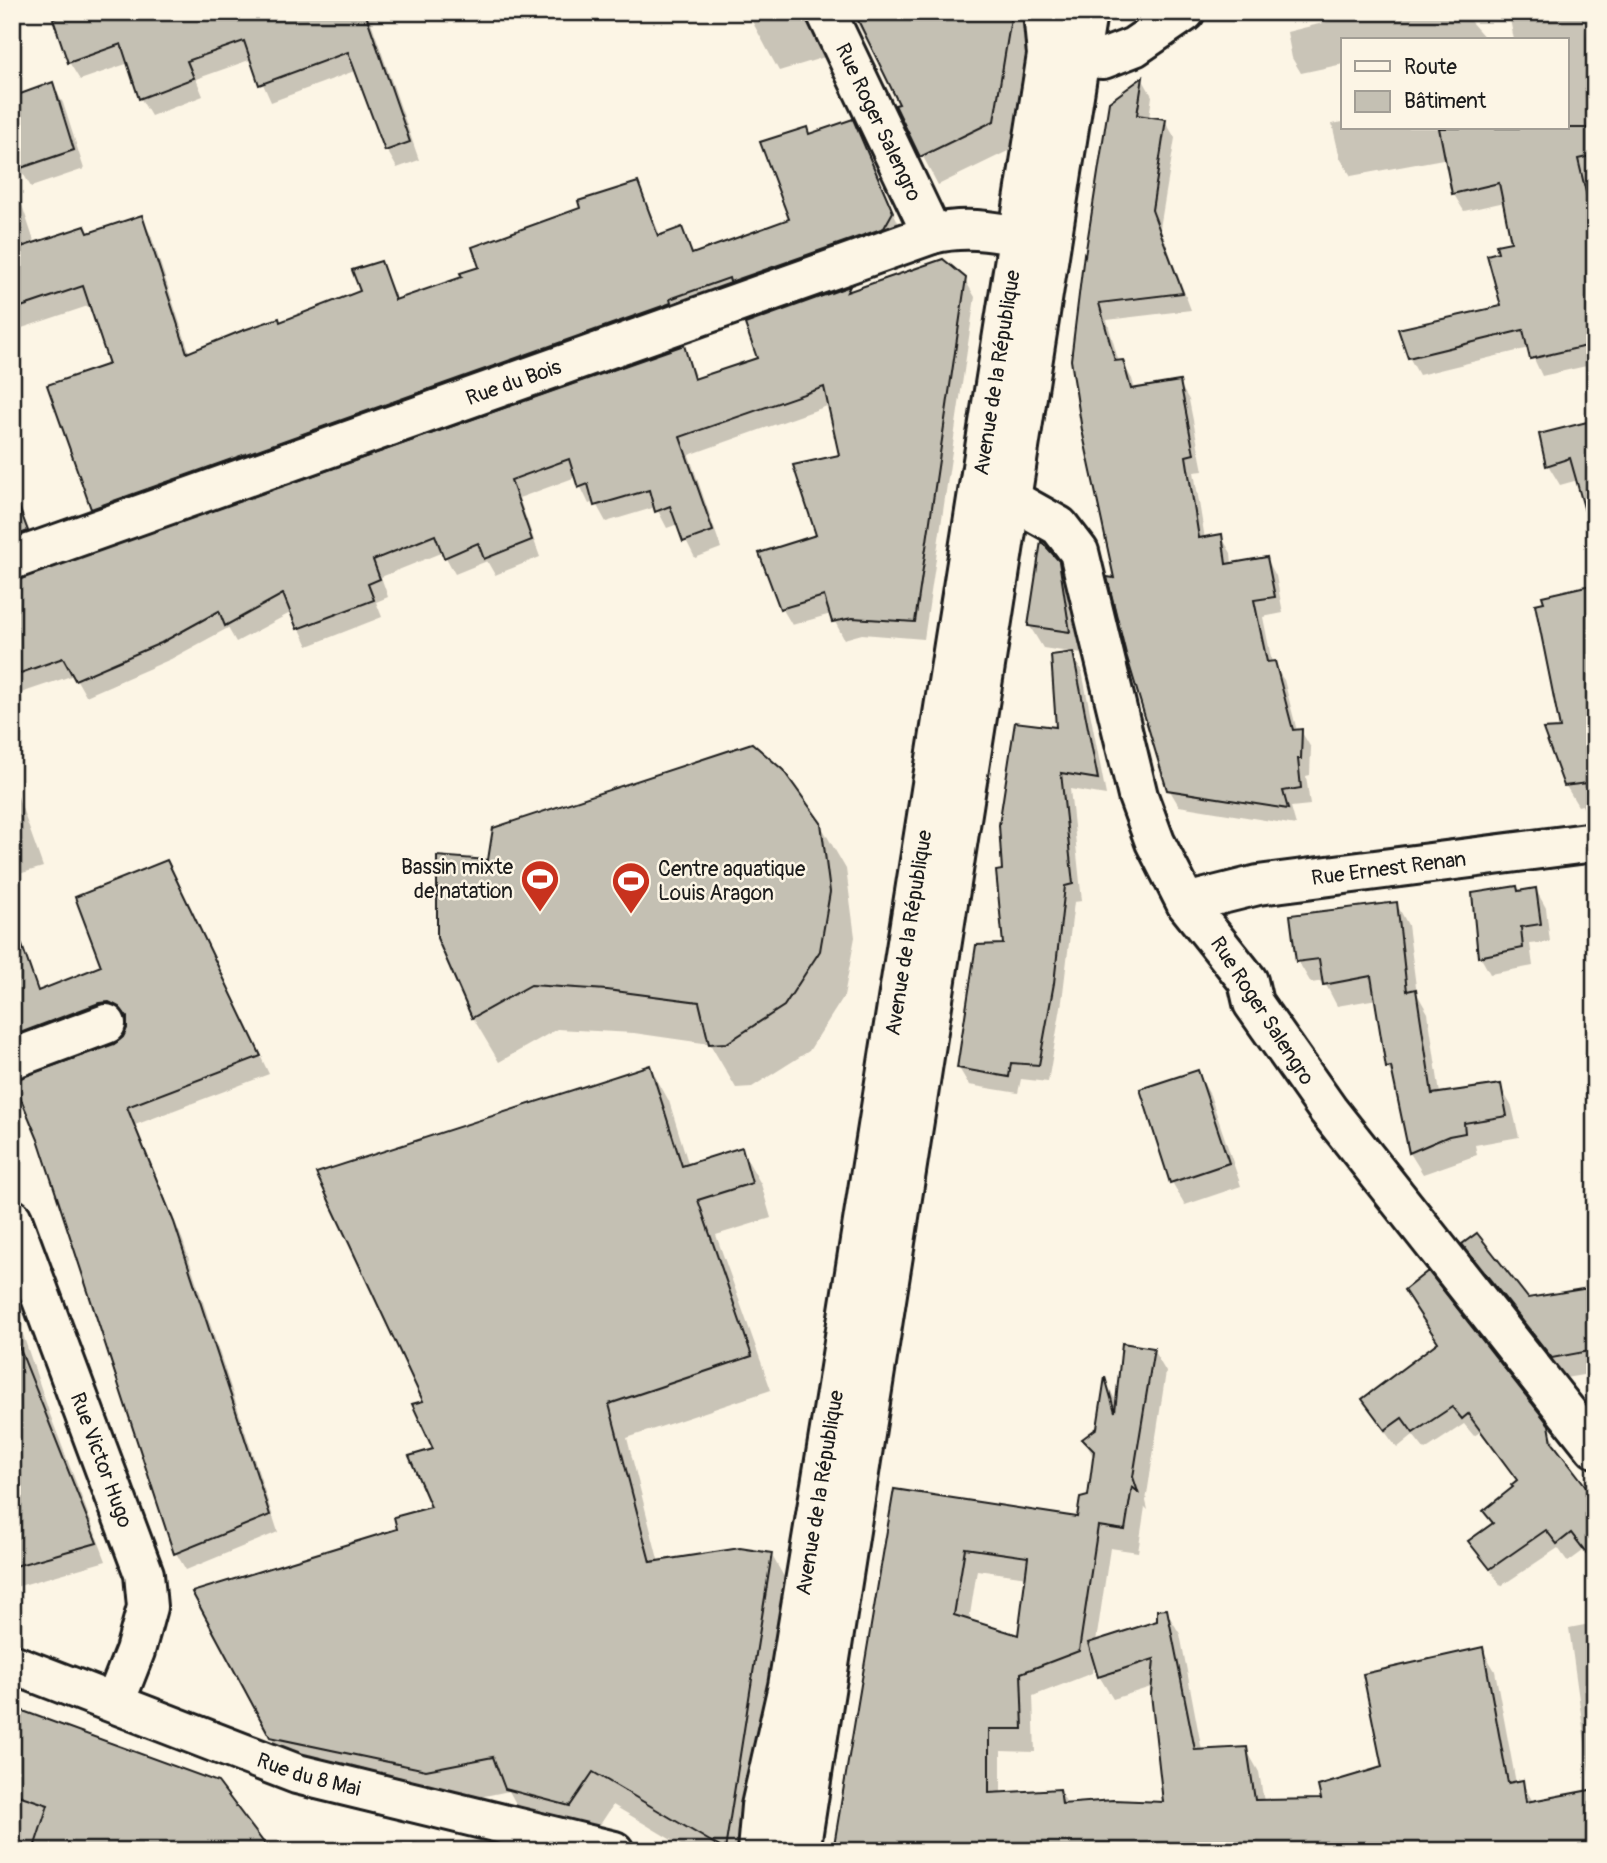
<svg xmlns="http://www.w3.org/2000/svg" width="1607" height="1863" viewBox="0 0 1607 1863" font-family="Pangolin,sans-serif">
<style>
.shadow{fill:#0003;fill-rule:evenodd}
.building{fill:#c4c0b3;stroke:#1c1c1c;stroke-width:2;fill-rule:evenodd}
.lines{fill:none;stroke-linecap:round;stroke-linejoin:round}
.service-casing{stroke:#1c1c1c;stroke-width:24}
.minor-casing{stroke:#1c1c1c;stroke-width:44}
.secondary-casing{stroke:#1c1c1c;stroke-width:44}
.service{stroke:#fcf5e5;stroke-width:19}
.minor{stroke:#fcf5e5;stroke-width:38}
.secondary{stroke:#fcf5e5;stroke-width:38}
.labels{text-anchor:middle;dominant-baseline:central;stroke-width:5;stroke-linejoin:round;paint-order:stroke}
.street-label{font-size:21px;fill:#1c1c1c;stroke:#fcf5e5}
.poi-label{font-size:21px;fill:#1c1c1c;stroke:#fcf5e5;text-anchor:end}
</style>
<rect width="100%" height="100%" fill="#fcf5e5"/>
<filter id="ink" filterUnits="userSpaceOnUse"><feTurbulence type="fractalNoise" baseFrequency=".0143" numOctaves="2"/><feDisplacementMap in="SourceGraphic" scale="14" xChannelSelector="R" yChannelSelector="G"/><feConvolveMatrix kernelMatrix="1 2 1 2 8 2 1 2 1" color-interpolation-filters="sRGB"/></filter>
<g filter="url(#ink)">
<g class="shadow">
<path d="M52,12h347l-28,10 48,138 -22,8 -10,-18 -30,-80 -86,32 -19,-43 -56,20 7,17 -52,20 -10,-17 -12,-36 -49,17 -11,-18z"/>
<path d="M747,12h284l-21,138 -72,35 -41,-78 5,-2 -45,-82 -11,-4 -26,21 5,17 -46,14z"/>
<path d="M1367,12h95l25,28h-144v24l-42,9 -9,-15 -5,-26z"/>
<path d="M1518,12h63l14,61v102l-8,2 8,33v154l-53,12 -13,-28 -110,27 -10,-18 94,-50 -3,-53 13,-10 -8,-42 -41,9 -11,-18 -4,-24 -6,-10 -92,17 -11,-18 -8,-34 11,-2v6h224v-88h-53l-5,-26z"/>
<path d="M1143,80l9,16 -3,22 16,3 10,17 -15,90 31,82 -84,10 12,43 3,-1 10,17 3,11 44,-7 10,17 14,71 -9,1 11,67 16,-3 10,17 1,11 35,-5 9,17 7,37 -20,4 9,46 12,17 13,51h4l10,17 -1,27 -4,1 4,29 -19,2 5,18 -117,-19 -10,-17 -52,-209 -33,-150 27,-327z"/>
<path d="M52,84l11,19 21,66 -53,18 -11,-19 -8,-23z"/>
<path d="M852,121l50,110 -800,295 -10,-18 19,-143 -20,-60 -69,23 -10,-18v-135l23,69 53,-10 53,-17 10,18 39,119 172,-62 18,-29 18,38 66,-23 118,-69 56,-25 23,53 20,-8 13,26 97,-35 18,-85z"/>
<path d="M965,280l10,17 -51,342 -62,-5 -18,5 -13,-25 -39,11 -10,-17 36,-72 24,-80 -12,-51 -141,50 32,93 -26,10 -17,-34 -11,4 -11,-21 -50,15 -11,-20 -6,2 -13,-27 -57,21 21,59 -45,18 -8,-14 -32,13 -12,-22 -62,25 7,20 -12,5 6,15 -74,29 -16,-34 -56,30 -8,-14 -57,31 -85,37 -12,-21 -62,21v-113l671,-236 14,33 62,-21 -12,-34 102,-37 3,5z"/>
<path d="M1595,422v117l-17,-59 -18,5 -12,-20z"/>
<path d="M12,488l24,61 -24,10z"/>
<path d="M1057,562l14,24 11,68 -39,-6 -14,-23z"/>
<path d="M1595,586v248l-13,-29 -4,1 -12,-20 -4,-56z"/>
<path d="M1072,654l10,17 24,124 -36,-6 12,112 -8,1 -12,99 -14,81 -27,-3 -3,14 -49,-8 -10,-17 45,-122v-74l54,-143z"/>
<path d="M12,780l31,87 -31,9z"/>
<path d="M820,824l26,45 9,68 -11,59 -35,55 -57,36 -16,1 -26,-44 -76,-11 -77,-4 -58,33 -26,-44 -34,-80 50,-76z"/>
<path d="M176,879l93,195 -134,51 48,116 95,291 -92,38 -10,-17 -61,-507 10,-8 4,-15 -9,-4 -108,39v-151l7,17 -6,3 18,55 9,11 64,-26z"/>
<path d="M1516,888l3,4 17,-2 10,18 4,34 -20,2 3,22 -43,8 -10,-18z"/>
<path d="M1396,903l12,22 9,69 11,19 12,81 60,-8 12,21 7,30 -44,8 2,10 -54,19 -13,-21 -14,-72 -9,-14 -10,-68 -40,7 -13,-25 -13,2 -13,-22z"/>
<path d="M650,1067l19,34 20,65 52,-17 20,35 10,34 -55,17 55,155 -144,48 32,125 112,-9 20,35 -41,262h-60l-77,-46 -23,35 -63,-16 -18,-33 -63,13 -155,-33 -20,-35 129,-206 34,-22 1,-58 -9,-48z"/>
<path d="M1197,1072l13,23 31,91 -56,19 -13,-23z"/>
<path d="M1464,1245l63,55 68,-11v84l-30,5 -89,-112z"/>
<path d="M12,1302l37,110 57,149 -94,27z"/>
<path d="M1439,1343l109,83 13,30 34,45v65l-12,-15 -15,11 -10,-14 -57,38 -30,-45 22,-16 -8,-14 30,-23 3,-6 -38,-50 -6,4 -10,-12 -39,26 -12,-15 -16,13 -22,-30 -11,-19z"/>
<path d="M1153,1350l13,22 -20,129 2,9 -3,-3 -7,45 -28,-4 -14,94 62,-19 8,-12 14,23 22,117 44,-2 13,23 5,30 59,-1 61,-32 98,-120 13,22 21,112 6,-1 11,20 59,-10 -23,-164 26,-5v228h-760l60,-360 183,28 11,-21 6,-39 -11,-19 15,-11 7,-47 11,21zM977,1570l50,7 -8,60 -50,-16zM1094,1658l5,18 14,23 41,-13 11,118 -97,1 -8,-14 -59,3v-43l34,1 -2,-56 59,-23z"/>
<path d="M12,1710l205,74 53,67h-258z"/>
<path d="M415,1842l37,9h-84z"/>
</g>
<g class="building">
<path d="M70,12h295l45,130 -25,9 -37,-99 -89,33 -15,-44 -57,20 7,17 -55,21 -18,-55 -53,19 -15,-44z"/>
<path d="M854,12h158l-18,109 -74,36 -25,-52 4,-1z"/>
<path d="M1143,77l-6,38 29,4 -14,91 31,83 -84,10 16,58 8,-1 8,29 49,-8 14,73 -8,2 13,82 23,-4 4,30 41,-7 8,40 -21,3 13,62 8,-1 18,69 9,-1 -1,30h-3l3,29 -18,3 5,18 -121,-19 -41,-136 -19,-77 7,1 -32,-148 -11,-70 13,-106 1,2 24,-154z"/>
<path d="M53,82l21,68 -62,21v-74z"/>
<path d="M853,119l40,93 -9,16 -154,54 -1,-4 -59,21 1,4 -580,206 -44,-124 62,-21 -26,-78 -71,24v-60l73,-24 3,7 54,-18 45,138 54,-22 38,-13 1,4 80,-31 -8,-21 29,-9 14,39 67,-23 -2,-4 19,-6 -7,-20 108,-39 -2,-7 60,-19 20,54 24,-9 10,27 97,-35 -29,-77 47,-15 2,7z"/>
<path d="M1439,128h156v27l-17,4 17,71v114l-65,15 -7,-29 -115,28 -10,-29 103,-23 -14,-51 11,-3 -2,-7 15,-3 -12,-59 -47,11z"/>
<path d="M943,259l23,19 -51,344 -63,-4 -20,4 -8,-26 -44,13 -21,-56 57,-18 -23,-70 46,-10 -15,-68 -144,50 33,94 -30,11 -13,-36 -15,6 -6,-22 -55,16 -6,-22 -10,4 -9,-29 -58,21 21,60 -48,19 -6,-16 -34,15 -9,-23 -62,25 7,19 -12,5 6,16 -77,29 -14,-35 -58,32 -6,-15 -58,32 -86,37 -12,-22 -51,18v-95l672,-236 10,34 63,-21 -12,-34 105,-38 -3,6z"/>
<path d="M1595,420v94l-9,1 -16,-57 -24,8 -7,-32z"/>
<path d="M16,499l12,32 -16,6v-37z"/>
<path d="M1041,541l18,20 11,71 -42,-6z"/>
<path d="M1595,584v198l-31,4 -21,-57 17,-1 -25,-124 9,-2 -2,-6z"/>
<path d="M1073,652l25,127 -37,-6 12,111 -8,2 -11,97 -15,82 -28,-2 -2,14 -52,-9 19,-123 27,-1 -7,-73 6,-1 -3,-45 16,-103 41,5 -5,-72z"/>
<path d="M752,743l31,27 38,53 9,69 -10,59 -36,55 -57,37 -18,1 -10,-42 -92,-12 -76,-5 -59,33 -35,-80v-82l51,4 5,-32z"/>
<path d="M167,860l94,196 -134,51 47,115 96,293 -96,39 -135,-412 -26,-62 101,-36 9,-7 4,-9v-11l-8,-10 -10,-5 -10,1 -87,33v-104l5,-1 21,60 63,-25 -26,-69z"/>
<path d="M1517,886l1,5 18,-3 5,36 -20,3 2,21 -45,9 -6,-64z"/>
<path d="M1397,902l10,89 9,-2 16,105 69,-10 6,32 -43,7 1,10 -16,3 -40,17 -18,-86 -5,1 -15,-92 -48,9 -4,-26 -23,3 -6,-47z"/>
<path d="M650,1065l32,101 60,-19 10,36 -54,17 54,156 -143,48 41,158 90,-14 32,5 -47,297 -132,-78 -23,34 -65,-17 -12,-32 -67,13 -156,-33 -78,-145 205,-63 -3,-12 37,-10 -22,-51 24,-7 -21,-45 11,-3 -107,-228z"/>
<path d="M1198,1070l31,93 -59,20 -30,-94z"/>
<path d="M1477,1233l51,65 67,-11v63l-43,8 -90,-114z"/>
<path d="M1428,1271l121,154 3,17 43,56v66l-24,-31 -14,11 -11,-14 -56,39 -22,-28 25,-18 -10,-12 30,-24 -2,-2 6,-5 -49,-66 -6,5 -10,-12 -39,26 -11,-15 -17,12 -23,-31 76,-57 -34,-52z"/>
<path d="M12,1329l85,214 -85,24z"/>
<path d="M1122,1343l32,5 -21,129 5,15 -6,-5 -7,43 -27,-4 -19,125 -58,22 2,56h-34v64l71,-4 2,15 51,-4 50,2 -12,-108 3,-35 -56,18 -10,-34 69,-22v-11l10,-1 28,141 52,-3 8,53 66,-1 -3,-13 64,-19 -19,-93 120,-27 25,136 15,-3 3,22 69,-13v62h-762l61,-362 183,28 3,-19 8,-2 6,-45 -12,-12 15,-11 8,-51 10,35zM965,1548l63,9 -10,78 -64,-20z"/>
<path d="M12,1707l206,75 52,69h-237l15,-46 -36,-12z"/>
</g>
<g class="lines">
<g class="service-casing">
<g id="service">
<path d="M1052,46l16,-34"/>
<path d="M774,1851l8,-17 24,-146"/>
</g>
</g>
<g class="minor-casing">
<g id="minor">
<path id="s1" d="M826,12l106,222"/>
<path d="M1049,56l54,3 31,-12 51,-35"/>
<path d="M983,488l26,10 50,28 20,26 59,244 17,46 31,61 62,78 5,22 75,107 267,338"/>
<path id="s2" d="M12,560l920,-326c40,-10 77,0 117,9"/>
<path id="s3" d="M1186,903l72,-18 337,-43"/>
<path d="M12,1059l94,-35"/>
<path id="s4" d="M12,1219l132,355 3,33 -12,44 -20,51"/>
<path id="s5" d="M12,1664l285,110 317,77"/>
</g>
</g>
<g class="secondary-casing">
<g id="secondary">
<path id="s6" d="M757,1851l4,-45 27,-120 48,-293 211,-1338 -4,-43"/>
<path d="M800,1851l287,-1839"/>
</g>
</g>
<use href="#service" class="service"/>
<use href="#minor" class="minor"/>
<use href="#secondary" class="secondary"/>
</g>
</g>
<defs>
<g id="stadium-pin" transform="scale(2.0125)"><path d="M0 17L-7.5 6A9.5 9.5 0 1 1 7.5 6Z" fill="#c8321e" stroke="#fcf5e5"/><path d="M0-5a6.5 5 0 1 0 0 10a6.5 5 0 1 0 0-10ZM-3.5-1.8h7v3.6h-7Z" fill="#fff"/></g>
</defs>
<g fill-rule="evenodd">
<use href="#stadium-pin" x="540" y="879"/>
<use href="#stadium-pin" x="631" y="881"/>
</g>
<g class="labels">
<g class="street-label">
<text stroke="none"><textPath href="#s1" startOffset="122">Rue Roger Salengro</textPath></text>
<text stroke="none"><textPath href="#s6" startOffset="1498">Avenue de la République</textPath></text>
<text stroke="none"><textPath href="#s2" startOffset="532">Rue du Bois</textPath></text>
<text stroke="none"><textPath href="#s3" startOffset="206">Rue Ernest Renan</textPath></text>
<text stroke="none"><textPath href="#s6" startOffset="931">Avenue de la République</textPath></text>
<text transform="translate(1262 1011) rotate(57)">Rue Roger Salengro</text>
<text stroke="none"><textPath href="#s4" startOffset="257">Rue Victor Hugo</textPath></text>
<text stroke="none"><textPath href="#s6" startOffset="364">Avenue de la République</textPath></text>
<text stroke="none"><textPath href="#s5" startOffset="317">Rue du 8 Mai</textPath></text>
</g>
<g class="poi-label">
<text x="513" y="867">Bassin mixte<tspan x="513" dy="24">de natation</tspan></text>
<text x="658" y="869" text-anchor="start">Centre aquatique<tspan x="658" dy="24">Louis Aragon</tspan></text>
</g>
</g>
<rect width="1607" height="1863" fill="none" stroke="#fcf5e5" stroke-width="42"/>
<rect x="21" y="21" width="1565" height="1821" fill="none" stroke="#1c1c1c" stroke-width="2.5" filter="url(#ink)"/>
<rect x="1341" y="38" width="228" height="91" fill="#fcf5e5" stroke="#a29e95" stroke-width="2"/>
<rect x="1355" y="61" width="35" height="10" fill="#fcf5e5" stroke="#a29e95" stroke-width="2"/>
<text x="1404" y="74" font-size="21" fill="#1c1c1c">Route</text>
<rect x="1355" y="91" width="35" height="21" fill="#c4c0b3" stroke="#a29e95" stroke-width="2"/>
<text x="1404" y="108" font-size="21" fill="#1c1c1c">Bâtiment</text>
</svg>
